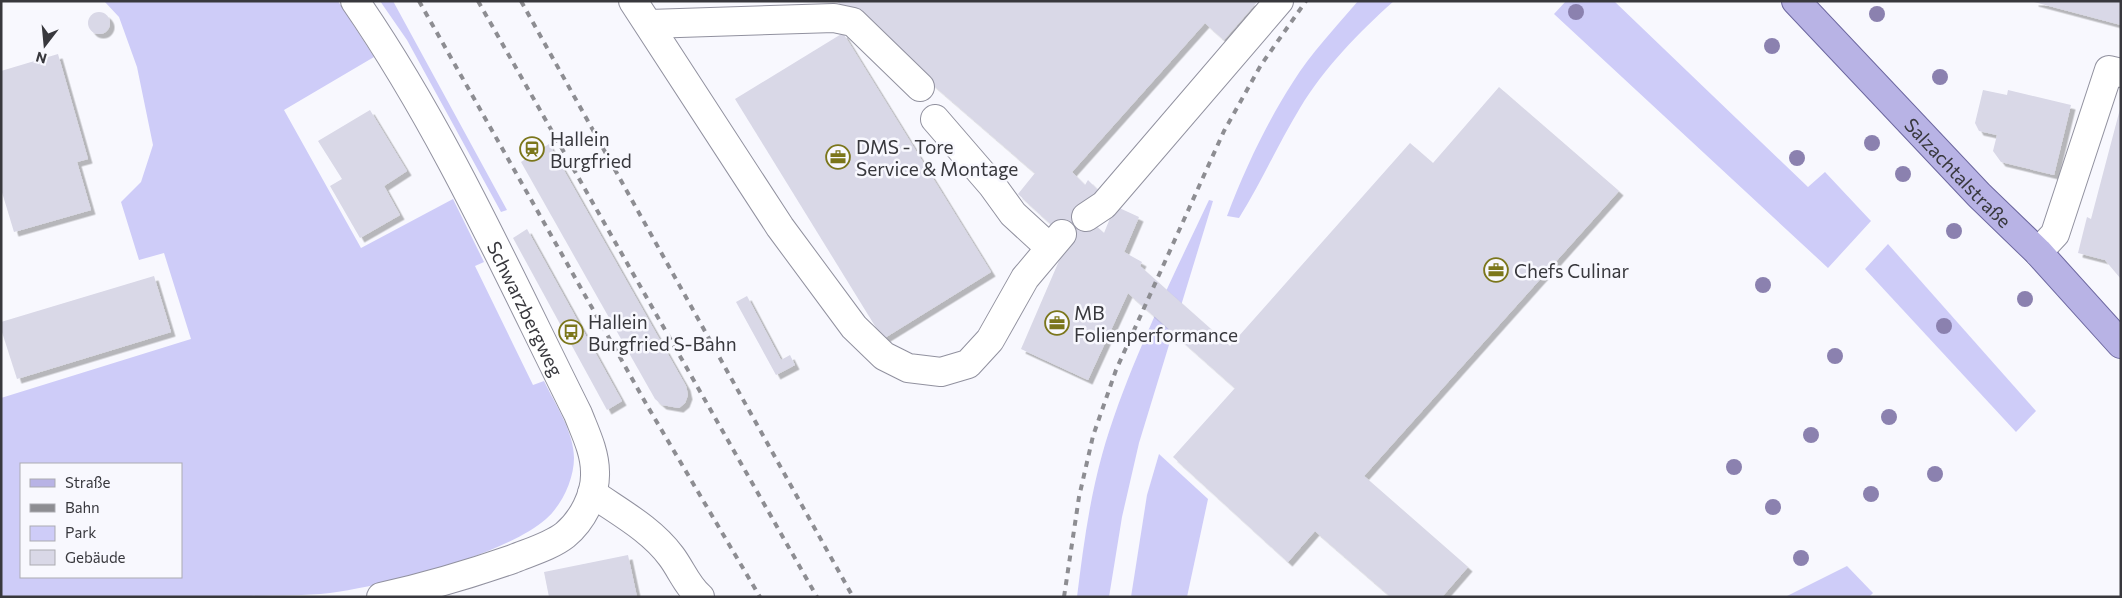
<svg xmlns="http://www.w3.org/2000/svg" width="2122" height="598" viewBox="0 0 2122 598" font-family="Commissioner,sans-serif">
<style>
.green{fill:#ceccf8;fill-rule:evenodd}
.building{fill:#d9d8e7;filter:url(#shadow)}
.lines{fill:none;stroke-linecap:round;stroke-linejoin:round}
.minor-casing{stroke:#91919f;stroke-width:30}
.major-casing{stroke:#6c679f;stroke-width:30}
.minor{stroke:#fff;stroke-width:28}
.major{stroke:#b8b3e5;stroke-width:28}
.rail{stroke:#8d8d92;stroke-width:4;stroke-dasharray:6 6;stroke-linecap:butt}
.tree{fill:#8b81af}
.labels{text-anchor:middle;dominant-baseline:central;stroke-width:5;stroke-linejoin:round;paint-order:stroke}
.poi-label{font-size:19px;fill:#38383d;stroke:#f8f8fe;text-anchor:start}
.street-label{font-size:19px;fill:#38383d;stroke:#f8f8fe}
</style>
<defs>
<filter id="shadow"><feDropShadow dx="4.5" dy="4.5" stdDeviation="0" flood-color="#0004"/></filter>
</defs>
<rect width="100%" height="100%" fill="#f8f8fe"/>
<g class="green">
<path d="M104,1h234l36,56 -90,53 77,138 92,-49 31,63 -9,4 58,119 11,-4c11,23 30,51 30,77 0,21 -12,47 -28,61 -41,36 -161,67 -216,74 -26,3 -53,2 -79,3 -83,2 -167,1 -250,1v-199l190,-59 -27,-86 -25,7 -18,-58 20,-20 12,-37 -16,-78 -18,-50zM21,464h160v113h-160z"/>
<path d="M380,1h13l114,209 -6,2 -94,-172z"/>
<path d="M1358,1h36c-35,31 -70,67 -94,107 -22,36 -39,75 -61,110l-12,-2c18,-47 39,-92 66,-134 18,-29 43,-55 65,-81z"/>
<path d="M1566,1h48l194,186 17,-15 46,49 -43,47 -274,-254z"/>
<path d="M1209,200l4,1 -74,242 -17,74 -13,80h-32c6,-48 12,-95 25,-142 24,-85 69,-174 107,-255z"/>
<path d="M1888,244l148,167 -20,21 -151,-163z"/>
<path d="M1159,454l49,45 -21,98h-56l16,-102z"/>
<path d="M1847,566l26,27 -4,4h-84z"/>
</g>
<g class="building">
<path d="M836,1h422l-34,39 -19,-17 -133,149 13,13 3,-5 11,11 -13,26 18,16 11,-27 24,11 -15,35 18,10 -2,4 90,80 180,-203 23,20 66,-76 120,104 -255,285 104,91 -26,30h-51l-76,-66 -27,31 -115,-105 62,-69 -107,-95 -40,87 -67,-31 47,-109 -50,-46 17,-21z"/>
<path d="M2121,1v24l-87,-23v-1z"/>
<circle cx="99" cy="23" r="11"/>
<path d="M843,33l148,239 -108,67 -148,-240z"/>
<path d="M58,54l30,105 -11,3 14,48 -77,22 -13,-43v-118z"/>
<path d="M1983,90l24,5 1,-5 63,15 -17,70 -53,-13 -8,-11 4,-16 -18,-4 -4,-8z"/>
<path d="M2120,109h1v170l-16,-19 -27,-7 9,-36 4,2z"/>
<path d="M370,110l37,61 -23,15 16,29 -40,23 -30,-52 12,-7 -24,-38z"/>
<path d="M549,144l137,242 2,9 -3,8 -6,5 -17,-3 -7,-6 -134,-237z"/>
<path d="M527,229l95,172 -15,9 -94,-172z"/>
<path d="M154,276l17,56 -154,47 -16,-50v-7z"/>
<path d="M747,296l34,64 9,-5 5,10 -19,10 -40,-73z"/>
<path d="M628,555l9,42h-88l-5,-25z"/>
</g>
<g class="lines">
<g class="minor-casing">
<g id="minor">
<path id="s1" d="M355,1c89,129 153,273 223,413 7,18 17,38 17,58 1,23 -13,49 -30,63 -14,11 -35,17 -52,24 -43,15 -87,28 -132,38"/>
<path d="M633,1l147,226 74,100 30,29 24,12 33,4 27,-8 22,-24 35,-62 37,-44"/>
<path d="M649,24l185,-6 19,4 67,65"/>
<path d="M935,119l57,66 21,29 36,33"/>
<path d="M1086,217l18,-12 175,-204"/>
<path d="M2038,252l17,-18 54,-164 12,3"/>
<path d="M592,493c27,19 59,36 79,63 10,13 16,30 29,41"/>
</g>
</g>
<g class="major-casing">
<g id="major">
<path id="s2" d="M1796,1l183,194 59,57 83,92"/>
</g>
</g>
<use href="#minor" class="minor"/>
<use href="#major" class="major"/>
<g class="rail">
<path d="M419,1l229,406 112,190"/>
<path d="M478,1l339,596"/>
<path d="M521,1l332,596"/>
<path d="M1064,597l15,-100 14,-61 23,-66 108,-239 37,-66 45,-64"/>
</g>
</g>
<g class="tree">
<circle cx="1576" cy="12" r="8"/>
<circle cx="1877" cy="14" r="8"/>
<circle cx="1772" cy="46" r="8"/>
<circle cx="1940" cy="77" r="8"/>
<circle cx="1872" cy="143" r="8"/>
<circle cx="1797" cy="158" r="8"/>
<circle cx="1903" cy="174" r="8"/>
<circle cx="1954" cy="231" r="8"/>
<circle cx="1763" cy="285" r="8"/>
<circle cx="2025" cy="299" r="8"/>
<circle cx="1944" cy="326" r="8"/>
<circle cx="1835" cy="356" r="8"/>
<circle cx="1889" cy="417" r="8"/>
<circle cx="1811" cy="435" r="8"/>
<circle cx="1734" cy="467" r="8"/>
<circle cx="1935" cy="474" r="8"/>
<circle cx="1871" cy="494" r="8"/>
<circle cx="1773" cy="507" r="8"/>
<circle cx="1801" cy="558" r="8"/>
</g>
<defs>
<g id="station-ring" transform="scale(1.25)"><circle r="9.5" fill="#f8f8fe" stroke="#7b761b" stroke-width="1.5"/><path d="M-3-6H3Q5-6 5-4V2Q5 4 3 4L4.5 6H3L1.5 4h-3L-3 6H-4.5L-3 4Q-5 4-5 2V-4Q-5-6-3-6ZM-3.5-4v3h7v-3ZM-3.5 1v1.5H-2V1ZM2 1v1.5H3.5V1Z" fill="#7b761b"/></g>
<g id="office-ring" transform="scale(1.25)"><circle r="9.5" fill="#f8f8fe" stroke="#7b761b" stroke-width="1.5"/><path d="M-6-3h4V-5.5h4V-3h4V5H-6ZM-1-4.5V-3h2v-1.5ZM-6 0V1H6V0Z" fill="#7b761b"/></g>
<g id="bus-ring" transform="scale(1.25)"><circle r="9.5" fill="#f8f8fe" stroke="#7b761b" stroke-width="1.5"/><path d="M-5-6H5V4H4V6H2V4H-2V6H-4V4H-5ZM-3.5-4V0h7V-4ZM-3.5 1.2v1.5H-2V1.2ZM2 1.2v1.5H3.5V1.2Z" fill="#7b761b"/></g>
</defs>
<g fill-rule="evenodd">
<use href="#station-ring" x="532" y="149"/>
<use href="#office-ring" x="838" y="157"/>
<use href="#office-ring" x="1496" y="270"/>
<use href="#office-ring" x="1057" y="323"/>
<use href="#bus-ring" x="571" y="332"/>
</g>
<g class="labels">
<g class="poi-label">
<text x="550" y="138">Hallein<tspan x="550" dy="22">Burgfried</tspan></text>
<text x="856" y="146">DMS - Tore<tspan x="856" dy="22">Service &amp; Montage</tspan></text>
<text x="1514" y="270">Chefs Culinar</text>
<text x="1074" y="312">MB<tspan x="1074" dy="22">Folienperformance</tspan></text>
<text x="588" y="321">Hallein<tspan x="588" dy="22">Burgfried S-Bahn</tspan></text>
</g>
<g class="street-label">
<text stroke="none"><textPath href="#s2" startOffset="236">Salzachtalstraße</textPath></text>
<text stroke="none"><textPath href="#s1" startOffset="352">Schwarzbergweg</textPath></text>
</g>
</g>
<rect width="2122" height="598" fill="none" stroke="#38383d" stroke-width="5"/>
<rect x="20" y="463" width="162" height="115" fill="#f8f8fe" stroke="#ababb1"/>
<rect x="30" y="479" width="25" height="8" fill="#b8b3e5" stroke="#ababb1"/>
<text x="65" y="488" font-size="15" fill="#38383d">Straße</text>
<rect x="30" y="504" width="25" height="8" fill="#8d8d92" stroke="#ababb1"/>
<text x="65" y="513" font-size="15" fill="#38383d">Bahn</text>
<rect x="30" y="526" width="25" height="15" fill="#ceccf8" stroke="#ababb1"/>
<text x="65" y="538" font-size="15" fill="#38383d">Park</text>
<rect x="30" y="550" width="25" height="15" fill="#d9d8e7" stroke="#ababb1"/>
<text x="65" y="563" font-size="15" fill="#38383d">Gebäude</text>
<g transform="translate(45 45) rotate(196)" stroke="#f8f8fe" stroke-width="4" paint-order="stroke">
<path d="M0-4L9 19L0 12L-9 19Z" fill="#38383d"/>
<text y="-8" font-size="14" font-weight="bold" text-anchor="middle" fill="#38383d">N</text>
</g>
</svg>
